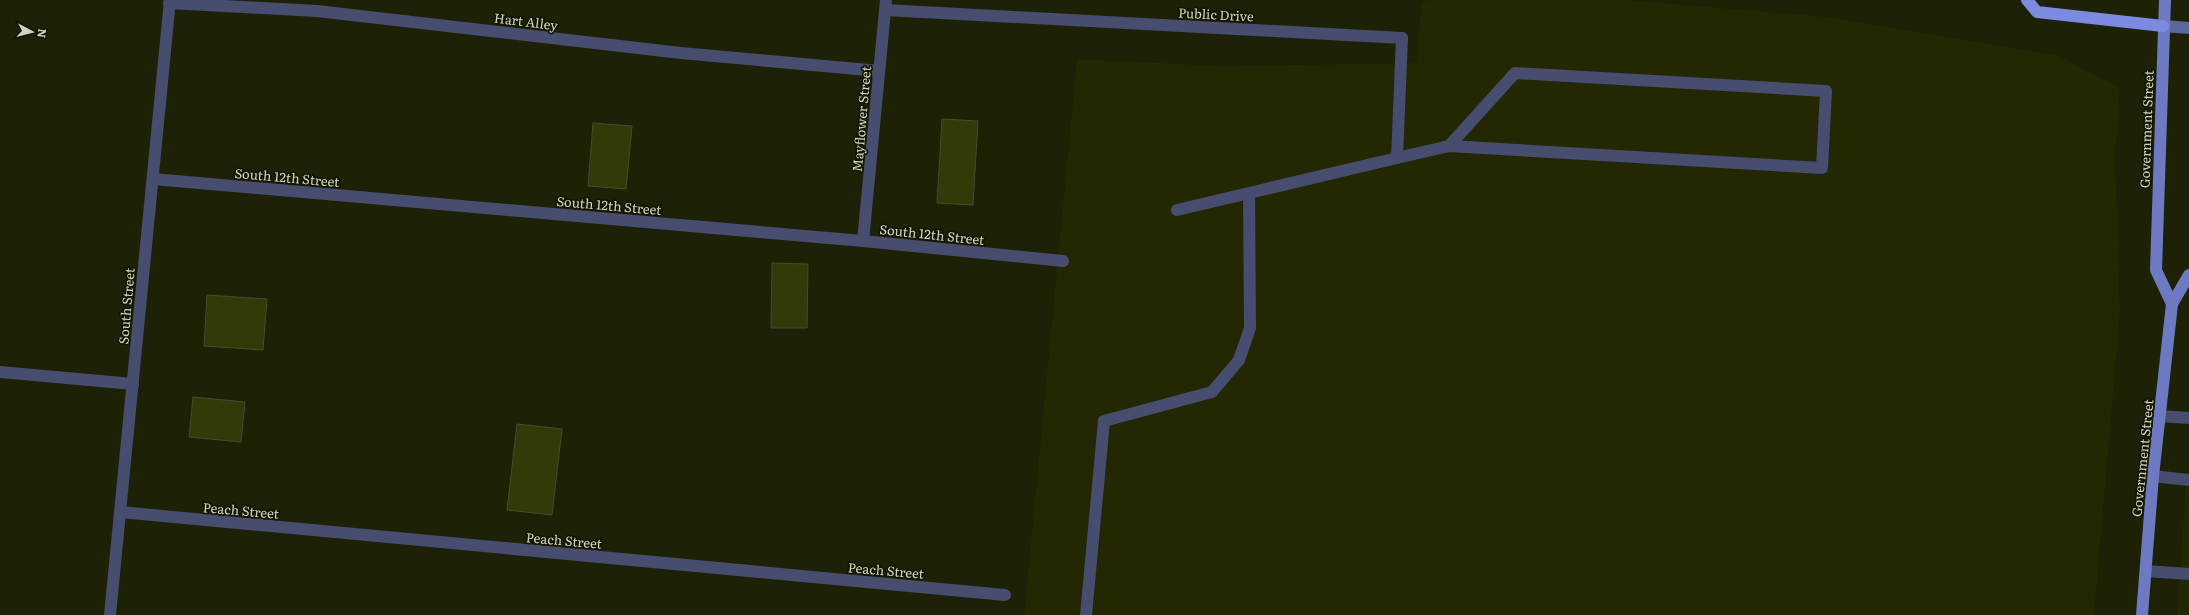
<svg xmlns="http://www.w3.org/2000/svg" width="2189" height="615" viewBox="0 0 2189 615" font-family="Literata,serif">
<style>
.built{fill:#232702}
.building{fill:#343908;stroke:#474b2e}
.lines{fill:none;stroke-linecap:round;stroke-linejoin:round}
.lane{stroke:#464d6f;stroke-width:12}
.street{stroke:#464d6f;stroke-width:12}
.secondary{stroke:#5c669c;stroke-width:12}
.primary{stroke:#6d79c0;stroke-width:12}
.highway{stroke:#7c8be0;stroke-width:12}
.labels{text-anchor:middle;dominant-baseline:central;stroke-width:3.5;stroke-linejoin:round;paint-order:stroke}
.street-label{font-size:13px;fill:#d1d4c4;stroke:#141700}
</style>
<rect width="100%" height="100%" fill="#1d2105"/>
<g class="built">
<path d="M1428,0h198l202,17 231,39 61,32 -5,67 5,157 -26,303h-1070l53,-556 145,7 195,-3 4,-60z"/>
<path d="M2189,467v148h-12l9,-132z"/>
</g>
<g class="building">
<path d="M942,119l36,2 -5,84 -36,-2z"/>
<path d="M593,123l39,3 -6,63 -38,-3z"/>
<path d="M772,263l36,1 -1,64h-36z"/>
<path d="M207,295l60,4 -4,51 -59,-4z"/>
<path d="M193,397l52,5 -4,40 -52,-5z"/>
<path d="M517,424l45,5 -10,86 -45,-5z"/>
</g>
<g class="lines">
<g class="lane">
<path d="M169,3l148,8 364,42 198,18"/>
<path d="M1397,158l52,-12 373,22 4,-77 -311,-18 -66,73"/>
<path d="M1177,210l220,-52 5,-120"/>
<path d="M2160,416l29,2"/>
<path d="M2146,571l43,3"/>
<path d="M1086,615l18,-194 108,-29 27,-32 11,-32 -1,-135"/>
</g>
<g class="street">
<path d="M885,10l517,28"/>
<path d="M153,179l710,62 200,20"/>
<path d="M863,241l23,-241"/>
<path d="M0,372l133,12"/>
<path d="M2153,476l36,4"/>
<path d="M120,512l885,83"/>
<path d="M110,615l60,-615"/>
</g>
<path class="secondary" d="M2163,26l26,2"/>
<g class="primary">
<path d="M2165,0l-9,270 16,34"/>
<path d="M2142,615l11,-139 19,-172 17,-29"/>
</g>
<path class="highway" d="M2027,0l10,12 126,14"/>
</g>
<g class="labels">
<g class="street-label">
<text transform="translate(1216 14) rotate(3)">Public Drive</text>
<text transform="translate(526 21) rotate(7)">Hart Alley</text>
<text transform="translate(861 119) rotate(-85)">Mayflower Street</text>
<text transform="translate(2146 129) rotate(-88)">Government Street</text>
<text transform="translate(287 177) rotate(5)">South 12th Street</text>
<text transform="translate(609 205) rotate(5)">South 12th Street</text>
<text transform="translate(932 234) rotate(6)">South 12th Street</text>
<text transform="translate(126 306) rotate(-85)">South Street</text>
<text transform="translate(2142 458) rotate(-84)">Government Street</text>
<text transform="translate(241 510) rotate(5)">Peach Street</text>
<text transform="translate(564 540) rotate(5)">Peach Street</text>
<text transform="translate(886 570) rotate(5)">Peach Street</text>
</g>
</g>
<g transform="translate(32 32) rotate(97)" stroke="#141700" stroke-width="3" paint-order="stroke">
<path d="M0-3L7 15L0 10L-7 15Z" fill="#d1d4c4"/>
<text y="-6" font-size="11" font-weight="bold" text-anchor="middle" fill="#d1d4c4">N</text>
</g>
</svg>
